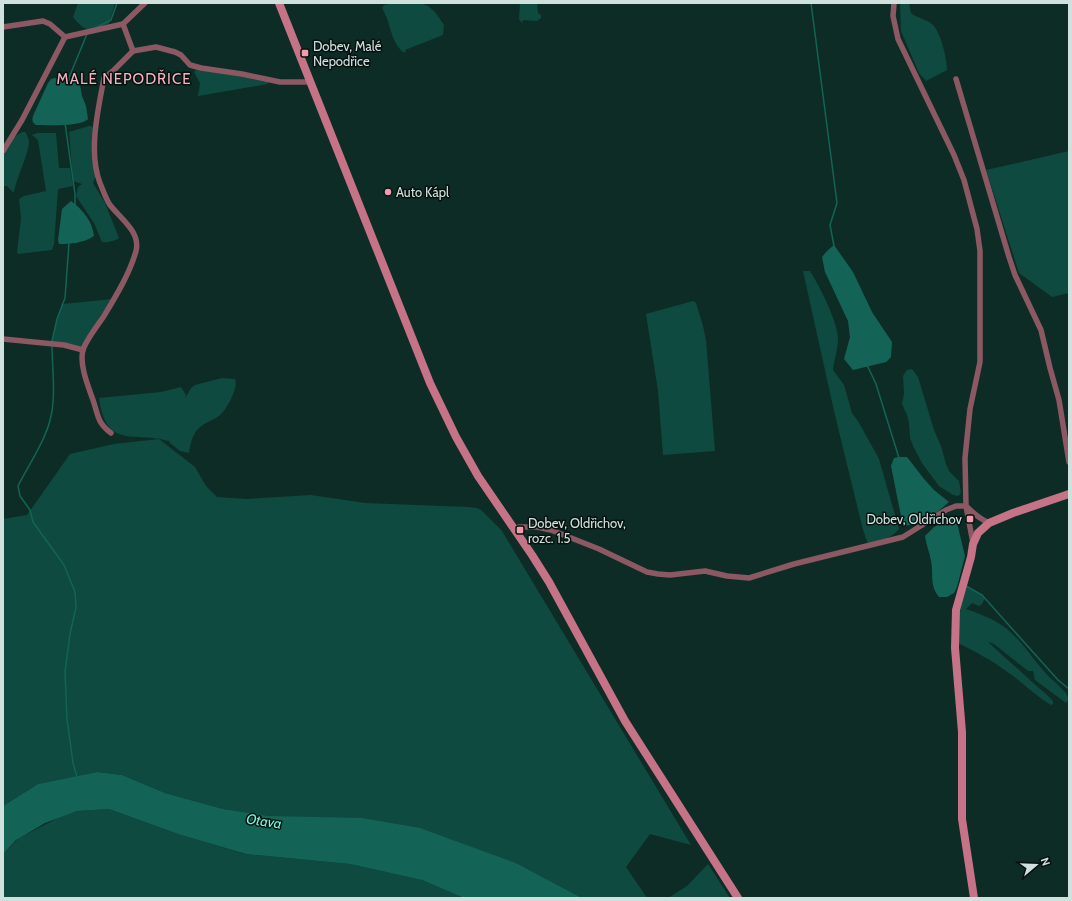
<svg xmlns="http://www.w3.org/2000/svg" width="1072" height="901" viewBox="0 0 1072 901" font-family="Cabin,sans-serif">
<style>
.green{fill:#0e4a3f}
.water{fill:#136456}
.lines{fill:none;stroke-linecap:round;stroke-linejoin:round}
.stream{stroke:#136456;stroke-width:1.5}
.street{stroke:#8c5864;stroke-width:5.5}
.secondary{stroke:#c67387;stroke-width:8}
.poi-dot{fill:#f29aae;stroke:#06120f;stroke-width:1.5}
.labels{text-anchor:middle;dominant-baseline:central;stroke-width:3;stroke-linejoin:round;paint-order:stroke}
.poi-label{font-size:13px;fill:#d0e0dc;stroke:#06120f;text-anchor:start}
.water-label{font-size:14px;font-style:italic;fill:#73fce0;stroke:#06120f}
.quarter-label{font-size:15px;letter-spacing:1px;fill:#f5b2c0;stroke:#06120f}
</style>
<rect width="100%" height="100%" fill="#0e2c26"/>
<g class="green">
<path d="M78,3h37l-6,21c-20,6 -22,10 -36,-7z"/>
<path d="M393,3h27l8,3 7,6 9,13 -1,10 -38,15 1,2h-3c-13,-11 -12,-30 -21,-44l2,-3z"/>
<path d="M520,3h17l1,10 3,2v3l-4,3 -14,-1 -1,3 -3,-4z"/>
<path d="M900,3h9l2,10c6,5 16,6 22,12 8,8 14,34 14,45l-21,11 -7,-8 -18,-42z"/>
<path d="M196,70h4l41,5 27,7v2l-70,12 2,-13 -6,-11z"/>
<path d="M89,126h2l2,2 3,47 -3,8 12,20 14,35c-4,3 -13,5 -17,4l-8,-19 -18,-27 2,-9 4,-3 -9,-3 -4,-49z"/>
<path d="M22,132h3c2,2 3,6 4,9 0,13 -13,37 -15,52l-7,-7h-4v-30l11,-19z"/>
<path d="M37,133h19l3,35h11l3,18 -15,3 -4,55 -2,6 -34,4 -1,-2 4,-34 -2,-19 5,-3 22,-5 -8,-51 -6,-5z"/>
<path d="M1069,151v142l-17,4 -33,-24 -33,-103z"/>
<path d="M803,271h7c10,16 28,51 28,68 0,10 -4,21 -5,31l11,15 8,28 6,8 21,38 20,70c-9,10 -18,12 -31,15l-5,-14 -29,-119z"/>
<path d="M113,299l-32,49 -30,-6 11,-38z"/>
<path d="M693,301l3,2 7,23 3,14 9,111 -52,4 -5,-64 -12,-77z"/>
<path d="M912,369l6,8 16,53 7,16 5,18 3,7 10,10 2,12 -3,3 -5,-1 -14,-9 -17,-23 -8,-15 -4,-10 -1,-15 -2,-8 -5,-11 2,-10 -1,-18 4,-6z"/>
<path d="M222,378l13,1c4,8 -8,30 -15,36 -7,6 -16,7 -23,15 -5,6 -7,16 -8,23l-9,-2 -10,-8 -1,-2c-36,-10 -63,9 -70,-43l62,-6 20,-5 5,8 -1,4 6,-11 4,-3z"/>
<path d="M159,439l36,28 11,19 11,11 30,2 64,-4 54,8 103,4 9,1 4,2 21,21 189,314 -41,-11 -24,33 21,31h-65l-64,-34 -249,-48 -46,-7 -58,-16 -43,-18 -25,-3 -59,12 -35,22v-287l24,-4 43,-61 44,-10z"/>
<path d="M966,587l10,4 9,7 -3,6 -3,2 -7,-3 -6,6c11,4 28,10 37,17 21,15 33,40 53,57 5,5 11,10 13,16l-3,4 -31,-23 -2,-9h-5l-34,-27 -6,-2c14,13 28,25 42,38 8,8 16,13 23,21v3l-2,1c-15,-9 -28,-22 -42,-32 -16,-12 -33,-21 -51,-30 1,-19 1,-39 8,-56z"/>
<path d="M109,809l72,26 64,19 105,10 72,16 42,18h-461v-44l16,-16 41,-21 17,-6z"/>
<path d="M708,864l22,34h-62l19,-12z"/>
</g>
<g class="water">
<path d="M55,78l6,2 11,-2 6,4 2,3 2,11 4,10 2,13c-7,8 -42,6 -52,6 -4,-3 -4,-5 -3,-9l15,-33 3,-4z"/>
<path d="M71,201c13,10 21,20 23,35 -10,7 -23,8 -35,8l-1,-4 4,-31z"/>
<path d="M834,245l19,27 19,40 20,30 -1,15 -5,5 -33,8 -9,-11 6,-22 -2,-16 -23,-49 -3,-15 5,-6z"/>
<path d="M899,457h8l17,22 10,11 15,12c-13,11 -26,25 -44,23l-4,-9 -10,-50 3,-8z"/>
<path d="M953,518l4,5 8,33 -8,31 -3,6 -7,4h-8c-10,-13 -5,-22 -8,-36 -1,-8 -5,-16 -6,-25l9,-9z"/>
<path d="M97,772l25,3 43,18 58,16 46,7 93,2 58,10 98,36 64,34h-118l-42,-18 -72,-16 -104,-10 -65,-19 -72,-26 -32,2 -32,12 -29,17 -13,14v-48l35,-22z"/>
</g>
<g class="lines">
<g class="stream">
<path d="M811,3l26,200 -7,22 4,21"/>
<path d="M95,28l16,-8 6,-17"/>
<path d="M68,80l19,-46"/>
<path d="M65,123l10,71v12"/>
<path d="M52,341l5,-22 8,-21 4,-55"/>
<path d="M52,345c0,22 4,49 -1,71 -4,22 -23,50 -33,70l2,10 10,14 3,12 31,43 11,27 1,15 -6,27 -5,38 2,47 6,44 4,14"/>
<path d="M867,365l9,19 23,74"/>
<path d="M966,586l16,9 76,85 11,9"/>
</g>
<g class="street">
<path d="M145,3l-22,21 10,27 23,-4 19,5 6,3 9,10 11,3 41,6 38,8h30"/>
<path d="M894,3l-1,13 5,23 56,116 10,25 13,49 3,22v111l-10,47 -5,49 1,48 7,37"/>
<path d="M3,27l40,-6 7,3 15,13 58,-13"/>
<path d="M956,79l53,178 6,18 26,55 9,38 9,32 10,62"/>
<path d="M3,151l19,-31 43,-83"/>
<path d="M3,339l61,6 19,5"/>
<path d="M111,433c-14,-10 -13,-19 -18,-33 -5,-14 -14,-36 -10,-50 3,-10 15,-25 21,-34 12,-20 26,-43 32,-65 5,-19 -16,-33 -26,-46 -4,-6 -7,-15 -10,-22 -12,-31 -2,-73 4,-105l9,-7 20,-20"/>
<path d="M515,529l4,-2h18l14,3 48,19 48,23 11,2 12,1 35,-4 22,5 22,2 45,-14 109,-27 43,-27 10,-4h10c7,7 14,13 23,17"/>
</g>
<g class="secondary">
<path d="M279,3l151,380 26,54 22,39 54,79 17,27 76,139 113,177"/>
<path d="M974,898l-12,-79v-87l-7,-84 1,-38 15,-53 2,-13 5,-11 11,-10 24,-10 56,-19"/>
</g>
</g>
<g class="poi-dot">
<rect x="301" y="49" width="8" height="8" rx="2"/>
<circle cx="388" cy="192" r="4"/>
<rect x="966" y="515" width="8" height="8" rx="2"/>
<rect x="516" y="526" width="8" height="8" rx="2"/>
</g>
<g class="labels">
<g class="poi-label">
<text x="313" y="46">Dobev, Malé<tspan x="313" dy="15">Nepodřice</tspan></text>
<text x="396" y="192">Auto Kápl</text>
<text x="962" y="519" text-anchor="end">Dobev, Oldřichov</text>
<text x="528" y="523">Dobev, Oldřichov,<tspan x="528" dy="15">rozc. 1.5</tspan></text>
</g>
<g class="water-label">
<text transform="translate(264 821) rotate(9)">Otava</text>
</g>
<g class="quarter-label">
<text x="124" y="79">MALÉ NEPODŘICE</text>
</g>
</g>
<rect width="1072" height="901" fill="none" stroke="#d0e0dc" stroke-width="8"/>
<g transform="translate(1036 865) rotate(71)" stroke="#06120f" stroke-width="3" paint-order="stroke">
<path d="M0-3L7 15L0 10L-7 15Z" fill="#d0e0dc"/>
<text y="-6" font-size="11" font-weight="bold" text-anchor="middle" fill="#d0e0dc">N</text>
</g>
</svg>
